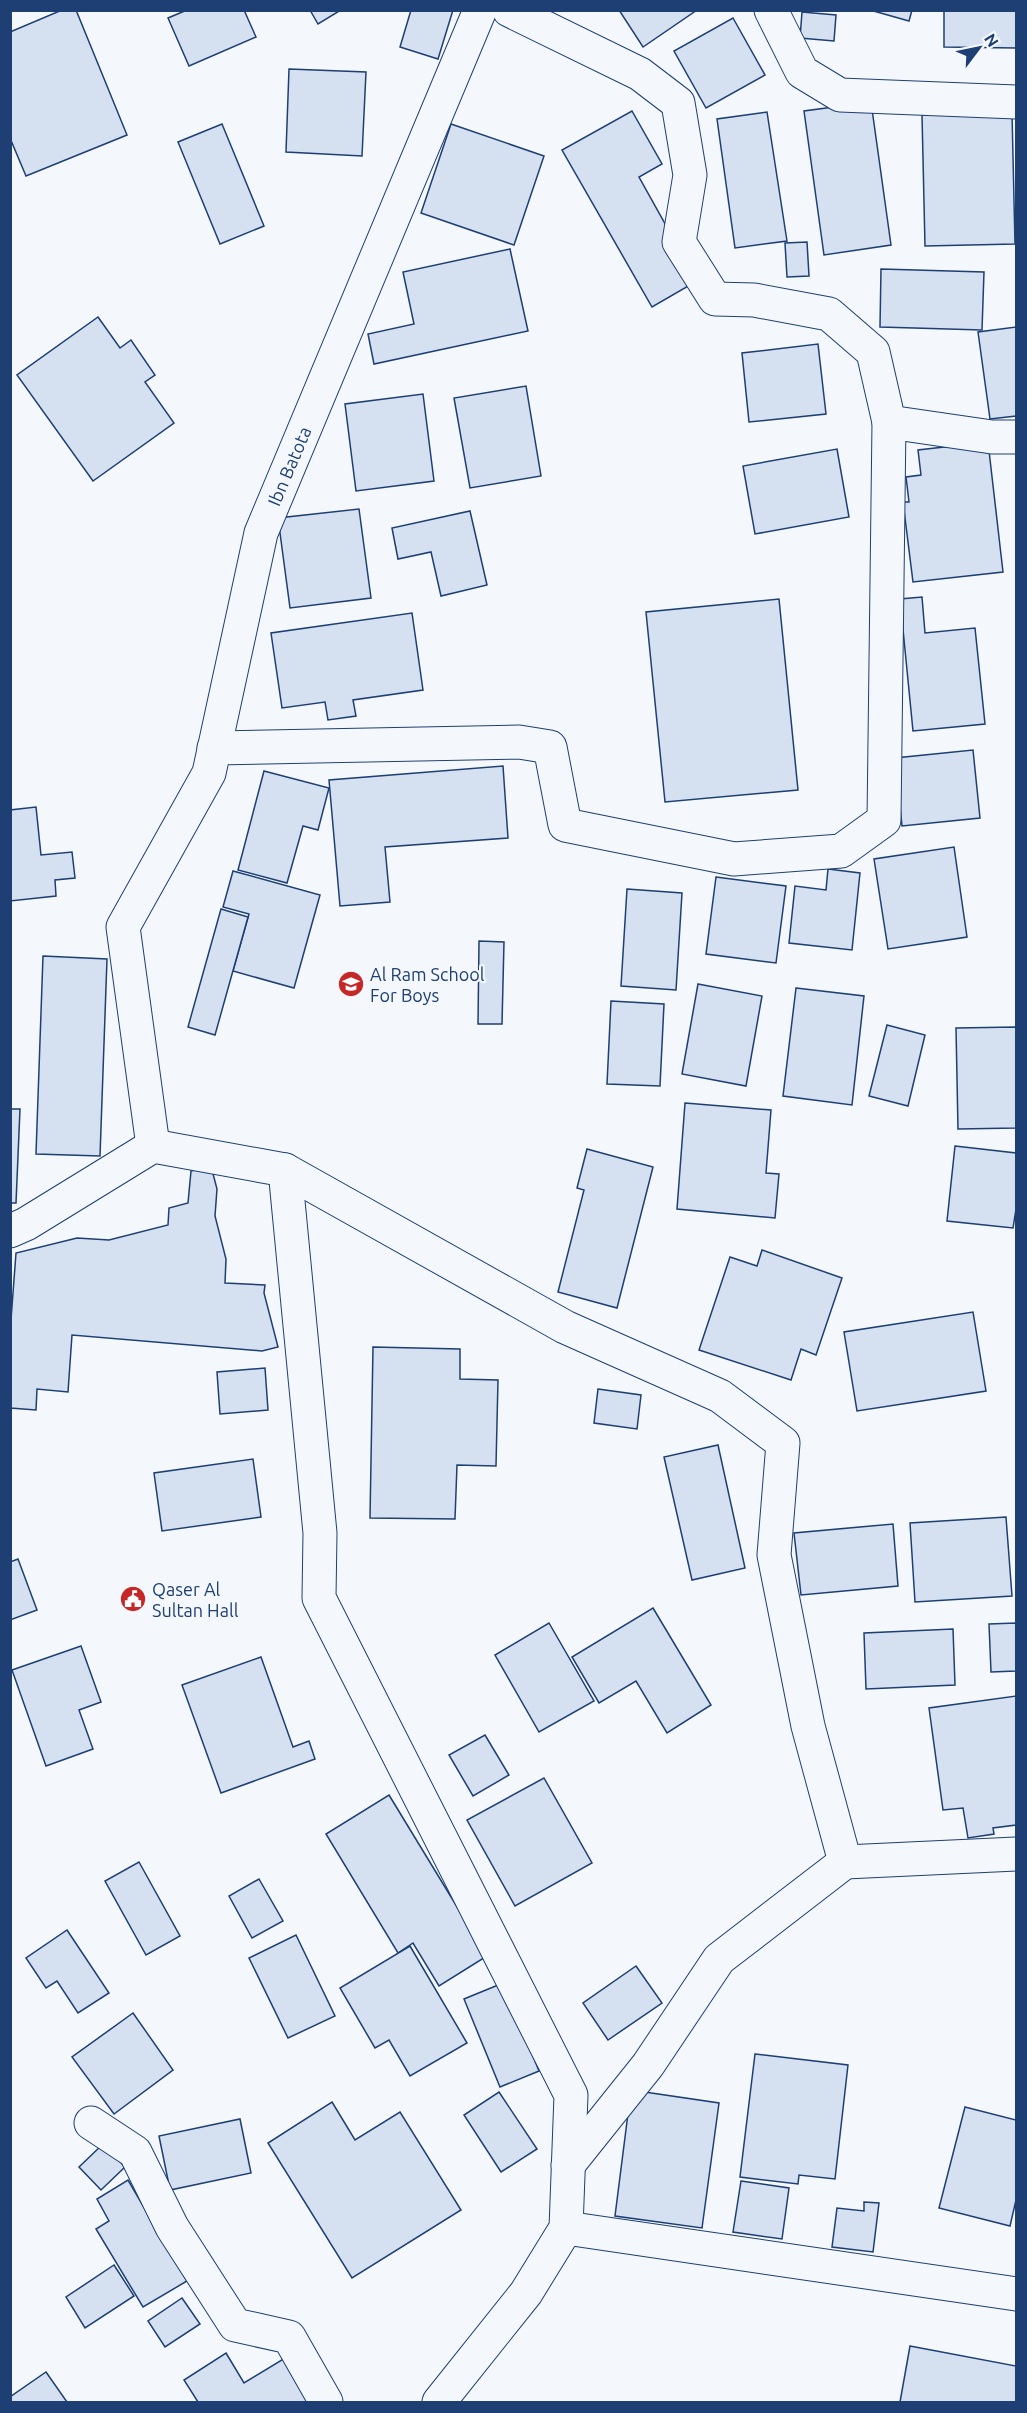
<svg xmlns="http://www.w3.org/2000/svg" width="1027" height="2413" viewBox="0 0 1027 2413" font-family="Ubuntu,sans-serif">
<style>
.building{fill:#d5e0f0;stroke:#1d3f73;stroke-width:1.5}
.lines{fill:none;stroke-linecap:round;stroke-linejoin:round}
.minor-casing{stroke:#1d3f73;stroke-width:35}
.minor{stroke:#f4f7fb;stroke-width:33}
.labels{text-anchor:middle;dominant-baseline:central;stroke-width:4.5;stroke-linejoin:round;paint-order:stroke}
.street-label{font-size:18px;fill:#1d3f73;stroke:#f4f7fb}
.poi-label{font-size:18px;fill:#1d3f73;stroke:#f4f7fb;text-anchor:start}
</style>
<rect width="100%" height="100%" fill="#f4f7fb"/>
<g class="building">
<path d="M62,10h14l51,125 -101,41 -16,-38v-106z"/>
<path d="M187,10h57l12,27 -67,29 -21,-48z"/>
<path d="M310,10h31l-23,14z"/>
<path d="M411,10h42l-15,49 -38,-12z"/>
<path d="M619,10h78l-54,37z"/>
<path d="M870,10h42l-3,11z"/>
<path d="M944,10h72v38l-72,-1z"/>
<path d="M802,12l34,3 -2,26 -34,-3z"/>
<path d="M733,18l32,57 -59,33 -32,-57z"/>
<path d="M289,69l77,3 -4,84 -76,-4z"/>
<path d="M871,102l20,143 -67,10 -20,-144z"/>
<path d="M632,111l30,53 -23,13 58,104 -45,26 -90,-157z"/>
<path d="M767,112l20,129 -52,7 -18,-129z"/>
<path d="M1012,113l3,131 -90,2 -3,-131z"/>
<path d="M222,124l42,102 -44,18 -42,-102z"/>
<path d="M451,124l93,32 -30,89 -93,-32z"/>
<path d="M807,242l2,34 -22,1 -2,-34z"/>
<path d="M510,249l18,82 -154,33 -6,-30 46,-10 -11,-52z"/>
<path d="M881,269l103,3 -2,58 -102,-3z"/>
<path d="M98,317l22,31 11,-8 24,35 -10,7 29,41 -81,58 -76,-106z"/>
<path d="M1016,327v89l-26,3 -12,-87z"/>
<path d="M818,344l8,70 -77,8 -7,-69z"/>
<path d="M526,386l15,90 -71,12 -16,-90z"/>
<path d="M423,394l11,87 -78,10 -11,-87z"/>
<path d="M988,442l15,130 -90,10 -10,-80h6l-3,-25 15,-2 -3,-25z"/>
<path d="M837,449l12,68 -94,17 -12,-68z"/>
<path d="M359,509l12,89 -81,10 -12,-90z"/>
<path d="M470,511l17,74 -46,11 -10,-44 -33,7 -6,-31z"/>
<path d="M922,597l3,36 50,-5 10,96 -72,7 -13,-132z"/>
<path d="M779,599l19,191 -133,12 -19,-190z"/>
<path d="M412,613l11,77 -70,10 3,16 -28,4 -3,-18 -43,6 -11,-75z"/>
<path d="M973,750l7,68 -78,8 -7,-68z"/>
<path d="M503,766l5,72 -123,9 5,55 -50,4 -11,-126z"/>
<path d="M264,771l65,17 -11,42 -15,-4 -16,57 -49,-13z"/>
<path d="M36,807l5,48 31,-3 3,26 -20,2 1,16 -46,5v-91z"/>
<path d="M954,847l13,90 -79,12 -14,-90z"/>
<path d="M828,869l32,4 -8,77 -63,-7 6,-57 31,4z"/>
<path d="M233,871l87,24 -26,93 -61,-17 16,-57 -26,-7z"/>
<path d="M716,877l70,9 -10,77 -70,-9z"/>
<path d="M627,889l55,4 -6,97 -55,-4z"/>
<path d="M221,909l27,8 -33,118 -27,-8z"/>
<path d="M479,941l25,1 -2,82h-24z"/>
<path d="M43,956l64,3 -7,197 -64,-2z"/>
<path d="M698,984l64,12 -16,90 -64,-12z"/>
<path d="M796,988l68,8 -12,109 -69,-9z"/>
<path d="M611,1001l53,3 -4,82 -53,-2z"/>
<path d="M887,1025l38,10 -17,71 -39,-10z"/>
<path d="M1016,1027v101l-58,1 -2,-101z"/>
<path d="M685,1103l86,7 -5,63 13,1 -4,44 -98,-9z"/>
<path d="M10,1109h10l-4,94h-6z"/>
<path d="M955,1146l61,7v56l-3,19 -66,-7z"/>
<path d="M587,1149l66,18 -36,141 -59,-16 26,-102 -7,-2z"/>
<path d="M211,1166l6,23 -2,27 11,43 -1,24 40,2 -1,8 14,54 -16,4 -190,-16 -4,57 -31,-3 -1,21 -26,-2v-75l6,-80 61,-15 32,2 59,-15 1,-17 19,-5 3,-32z"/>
<path d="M762,1250l80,28 -26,77 -15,-6 -10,31 -92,-30 31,-93 27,9z"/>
<path d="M973,1312l13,79 -129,20 -13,-79z"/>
<path d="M373,1347l87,2v30l38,1 -2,86 -39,-1 -2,54 -85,-1z"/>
<path d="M265,1368l3,42 -48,4 -3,-42z"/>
<path d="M598,1389l43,6 -4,34 -43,-6z"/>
<path d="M718,1445l27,123 -53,12 -28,-123z"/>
<path d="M253,1459l8,58 -99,14 -8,-58z"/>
<path d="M1006,1517l6,79 -97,6 -5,-79z"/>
<path d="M893,1524l5,62 -97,9 -7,-62z"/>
<path d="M18,1559l19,51 -27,10v-58z"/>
<path d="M653,1608l58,97 -44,28 -31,-52 -37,22 -27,-46z"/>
<path d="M549,1623l45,78 -55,31 -44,-77z"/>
<path d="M1016,1623v48l-25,1 -2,-48z"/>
<path d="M953,1629l2,56 -89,4 -2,-56z"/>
<path d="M81,1646l20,56 -22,8 14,39 -47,17 -34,-96z"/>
<path d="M261,1657l32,90 16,-6 6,18 -94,34 -39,-108z"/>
<path d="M1016,1696v129l-23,3 1,6 -26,4 -5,-30 -20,2 -14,-102z"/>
<path d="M485,1735l24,40 -36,21 -24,-41z"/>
<path d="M544,1778l48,85 -77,43 -48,-86z"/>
<path d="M389,1795l98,161 -48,30 -26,-43 -15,10 -72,-119z"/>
<path d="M139,1862l41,74 -34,19 -41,-74z"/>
<path d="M259,1879l24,42 -31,17 -23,-42z"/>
<path d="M67,1930l42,63 -31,20 -21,-32 -11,7 -20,-30z"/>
<path d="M296,1935l39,81 -47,22 -39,-80z"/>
<path d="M410,1946l57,97 -57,33 -21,-36 -14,8 -35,-60z"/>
<path d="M636,1966l26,37 -54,37 -25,-37z"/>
<path d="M503,1983l36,88 -39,16 -36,-88z"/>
<path d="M133,2013l40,57 -59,44 -42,-57z"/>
<path d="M755,2054l93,11 -13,114 -36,-4 -1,9 -58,-7z"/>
<path d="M631,2090l88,13 -17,125 -87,-12z"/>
<path d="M499,2092l38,57 -36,23 -37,-57z"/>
<path d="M332,2102l23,38 45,-28 61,98 -109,68 -84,-135z"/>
<path d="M965,2107l51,13v80l-6,26 -71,-18z"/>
<path d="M240,2119l11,54 -81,17 -11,-54z"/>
<path d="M103,2144l22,23 -24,23 -22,-23z"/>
<path d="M128,2180l59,101 -44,26 -47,-78 13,-8 -12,-22z"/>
<path d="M741,2181l48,7 -7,51 -49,-7z"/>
<path d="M864,2202l15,1 -6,49 -41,-5 5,-39 27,3z"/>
<path d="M114,2265l20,31 -49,32 -19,-31z"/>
<path d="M182,2298l18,26 -35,23 -17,-26z"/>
<path d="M910,2346l106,20v36h-116z"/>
<path d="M226,2353l18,30 46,-28 29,47h-121l-14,-22z"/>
<path d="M46,2372l21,30h-57v-5z"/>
</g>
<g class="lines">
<g class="minor-casing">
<g id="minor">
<path d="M509,10l131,64 38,29 12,72 -11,67 36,57 39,1 75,14 44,38 16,70 103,15h24"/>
<path d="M771,10l31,62 38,23 176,7"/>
<path d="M214,748l305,-6 31,5 15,78 169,34 107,-8 43,-31 5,-398"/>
<path d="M153,1146l-30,-219 86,-154 52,-240 219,-523"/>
<path d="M285,1170l280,157 155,69 63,47 -9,112 34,171 37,136 -126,97 -71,106 -80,100"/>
<path d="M10,1231l16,-7 127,-78 132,24 35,363 -1,65 252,497 -5,133 -40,65 -87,109"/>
<path d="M845,1862l171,-8"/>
<path d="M91,2123l44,29 37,75 63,98 54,12 37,65"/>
<path d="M566,2228l450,66"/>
</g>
</g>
<use href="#minor" class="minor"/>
</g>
<defs>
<g id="school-disc" transform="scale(1.35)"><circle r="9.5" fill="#c62828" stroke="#f4f7fb"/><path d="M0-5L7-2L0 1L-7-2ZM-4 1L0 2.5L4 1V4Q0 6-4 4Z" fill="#fff"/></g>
<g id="civic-disc" transform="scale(1.35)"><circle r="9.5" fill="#c62828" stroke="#f4f7fb"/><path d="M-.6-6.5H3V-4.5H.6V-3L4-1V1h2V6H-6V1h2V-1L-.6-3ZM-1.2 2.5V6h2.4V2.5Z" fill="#fff"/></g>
</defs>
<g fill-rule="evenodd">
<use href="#school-disc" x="351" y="984"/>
<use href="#civic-disc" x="133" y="1599"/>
</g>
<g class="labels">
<g class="street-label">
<text transform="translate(289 466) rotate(-67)">Ibn Batota</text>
</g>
<g class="poi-label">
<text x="370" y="974">Al Ram School<tspan x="370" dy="21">For Boys</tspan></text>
<text x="152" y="1589">Qaser Al<tspan x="152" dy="21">Sultan Hall</tspan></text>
</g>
</g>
<rect width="1027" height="2413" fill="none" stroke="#1d3f73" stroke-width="24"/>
<g transform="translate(979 48) rotate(58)" stroke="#f4f7fb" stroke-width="4.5" paint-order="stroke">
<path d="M0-4.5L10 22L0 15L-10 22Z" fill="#1d3f73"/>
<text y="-9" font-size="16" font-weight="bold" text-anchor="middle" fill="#1d3f73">N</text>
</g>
</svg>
